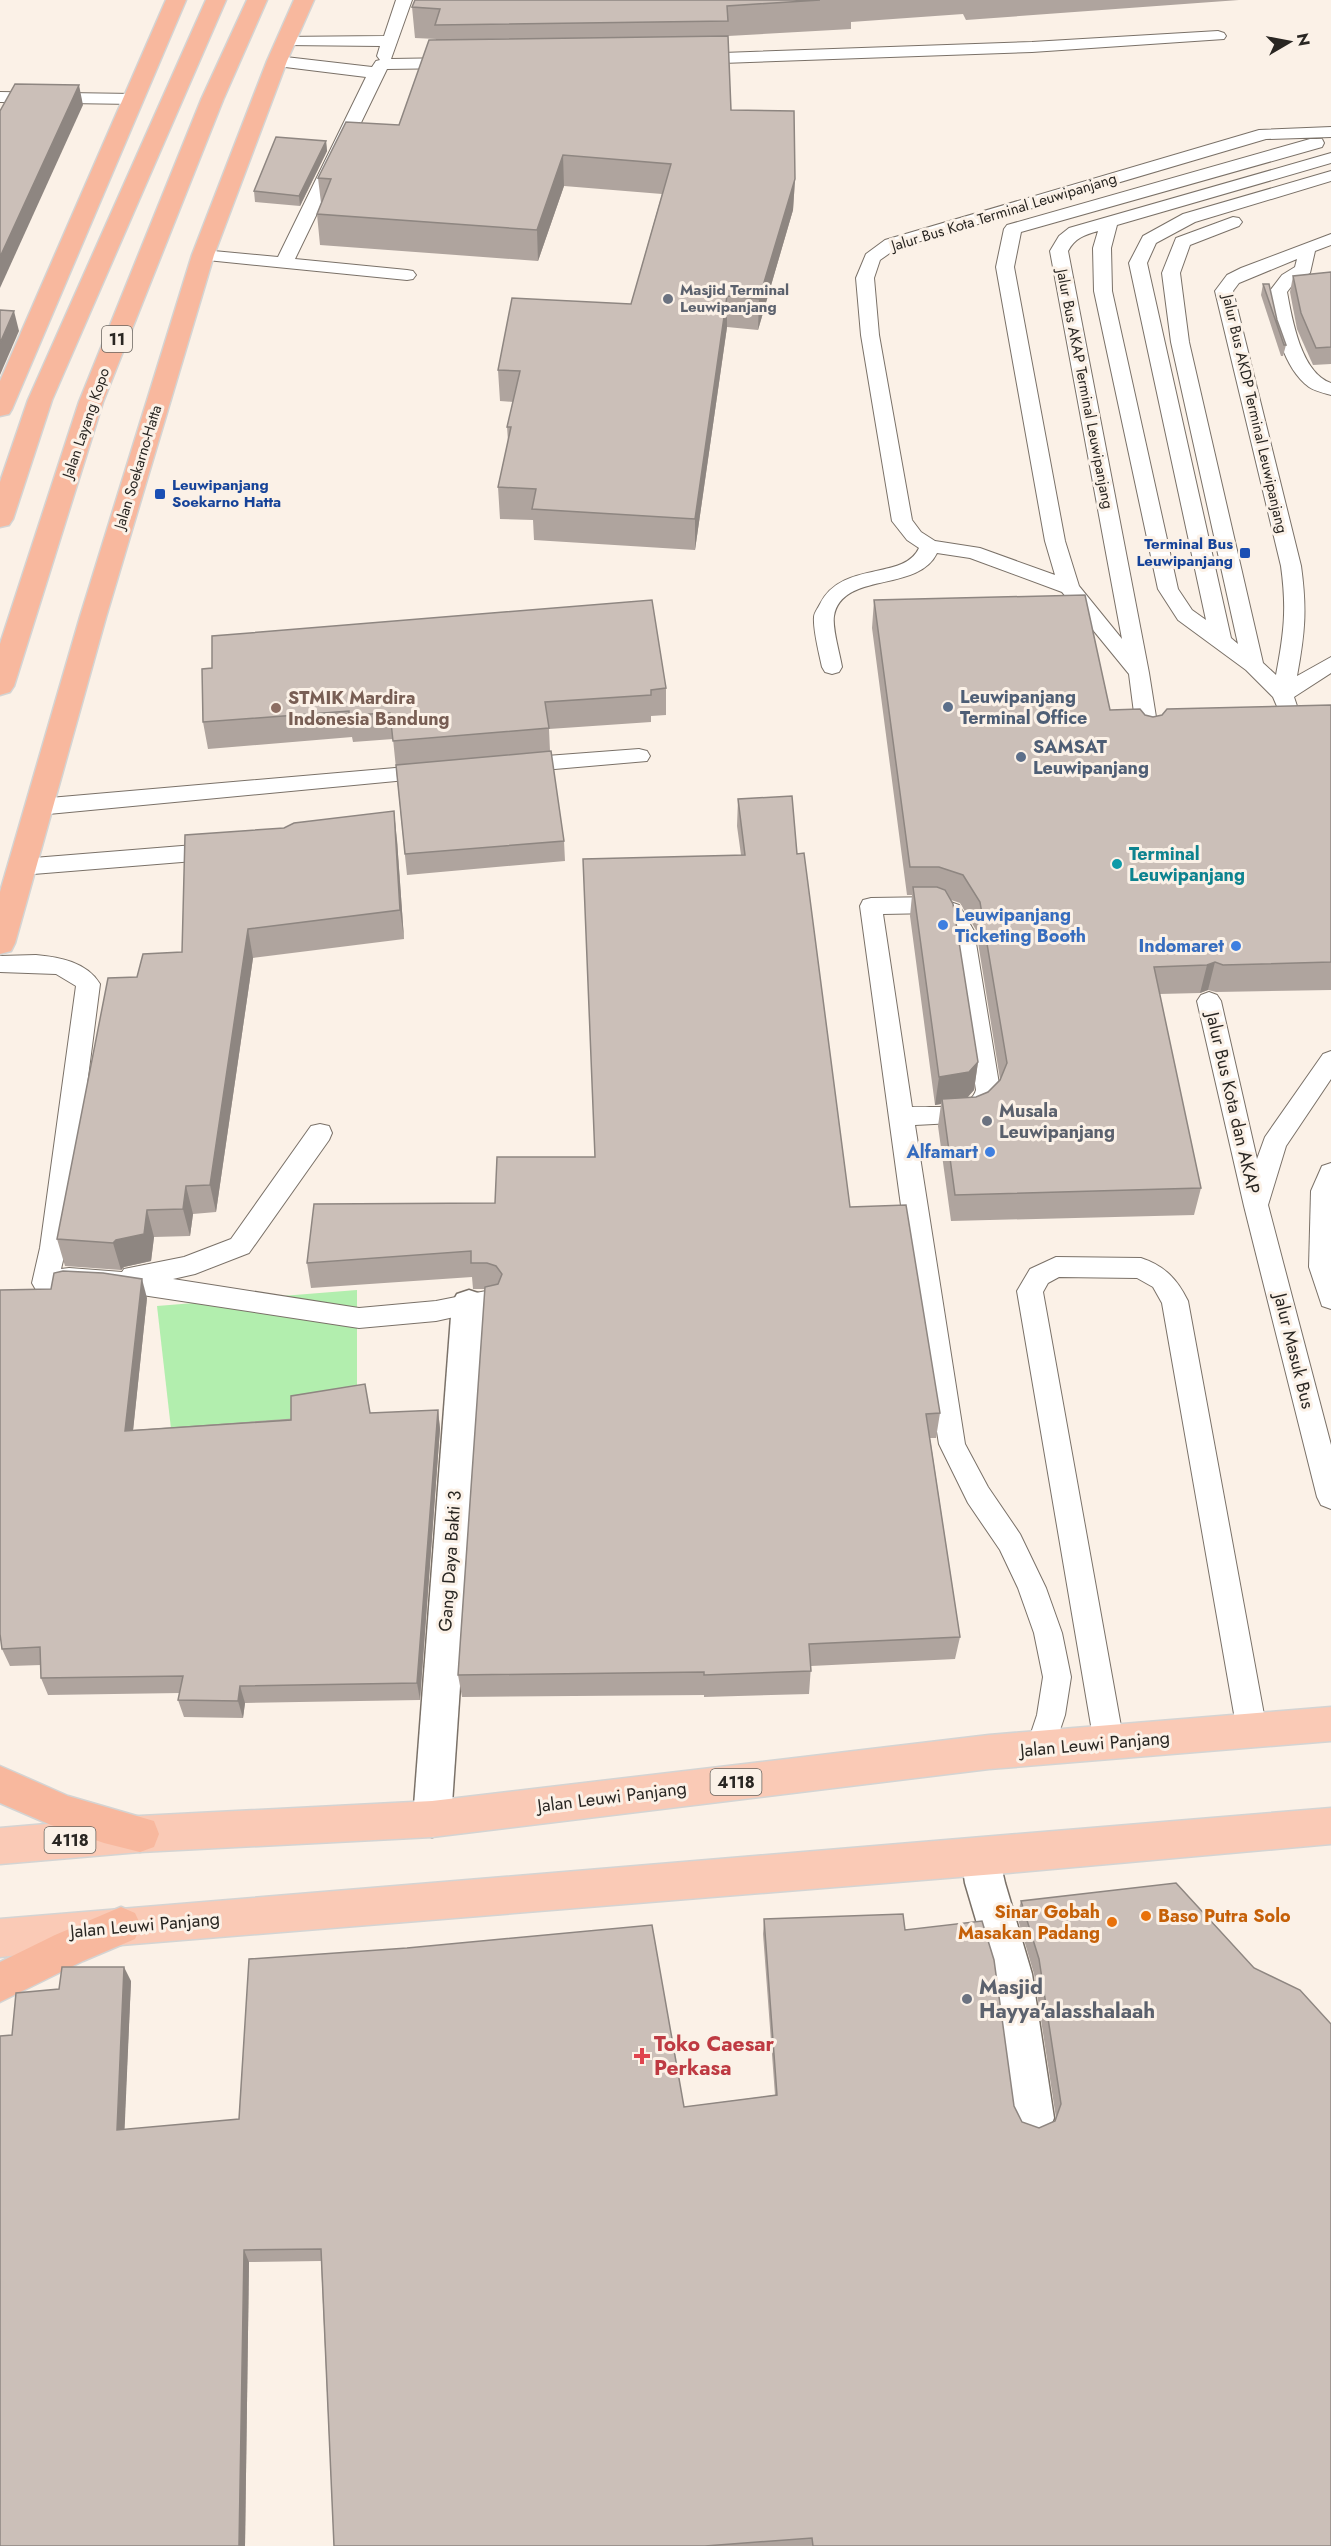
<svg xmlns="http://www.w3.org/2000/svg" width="1331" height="2546" viewBox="0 0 1331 2546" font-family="Jost,sans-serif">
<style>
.green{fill:#b2eeae}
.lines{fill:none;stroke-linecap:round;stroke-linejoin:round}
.service-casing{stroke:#7a7168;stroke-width:2}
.minor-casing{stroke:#7a7168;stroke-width:3}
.primary-casing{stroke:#d4d4d3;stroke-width:3}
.trunk-casing{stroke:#d4d4d3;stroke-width:3}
.service{fill:#fff;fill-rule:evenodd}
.minor{fill:#fff;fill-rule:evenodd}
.primary{fill:#facab6;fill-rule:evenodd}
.trunk{fill:#f8b89e;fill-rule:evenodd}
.wall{fill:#afa49e;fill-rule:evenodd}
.shaded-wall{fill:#8e8681}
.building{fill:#cbbfb8;stroke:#8e8681;stroke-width:1.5}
.worship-dot{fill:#6b7280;stroke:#fbf1e7;stroke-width:2}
.transit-dot{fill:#1a4fb4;stroke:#fbf1e7;stroke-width:2}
.service-dot{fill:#5c6f8a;stroke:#fbf1e7;stroke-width:2}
.education-dot{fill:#8d6e63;stroke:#fbf1e7;stroke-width:2}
.culture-dot{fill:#0f9aa8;stroke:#fbf1e7;stroke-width:2}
.shop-dot{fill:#3f7fe0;stroke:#fbf1e7;stroke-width:2}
.food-dot{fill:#e8710a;stroke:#fbf1e7;stroke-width:2}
.health-dot{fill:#e0444e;stroke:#fbf1e7;stroke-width:2}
.labels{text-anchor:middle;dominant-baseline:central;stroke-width:6;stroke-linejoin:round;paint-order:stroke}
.far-street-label{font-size:15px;fill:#292622;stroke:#fbf1e7}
.far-worship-label{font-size:15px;font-weight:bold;fill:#5b616d;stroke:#fbf1e7;text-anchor:start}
.far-transit-label{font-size:15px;font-weight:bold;fill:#164399;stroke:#fbf1e7;text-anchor:start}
.shield{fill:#fbf1e7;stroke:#68635d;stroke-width:1.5}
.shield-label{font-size:16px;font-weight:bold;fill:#292622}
.service-label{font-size:18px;font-weight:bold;fill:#4e5e75;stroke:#fbf1e7;text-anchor:start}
.education-label{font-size:18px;font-weight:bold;fill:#785e54;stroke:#fbf1e7;text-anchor:start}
.culture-label{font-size:18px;font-weight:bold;fill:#0d838f;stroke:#fbf1e7;text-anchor:start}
.shop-label{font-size:18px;font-weight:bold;fill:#366cbe;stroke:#fbf1e7;text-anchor:end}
.street-label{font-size:18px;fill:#292622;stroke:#fbf1e7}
.worship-label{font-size:18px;font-weight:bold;fill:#5b616d;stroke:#fbf1e7;text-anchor:start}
.food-label{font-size:18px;font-weight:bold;fill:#c56008;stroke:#fbf1e7;text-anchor:end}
.near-worship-label{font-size:21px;font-weight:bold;fill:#5b616d;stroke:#fbf1e7;text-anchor:start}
.near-health-label{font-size:21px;font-weight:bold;fill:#be3a42;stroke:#fbf1e7;text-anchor:start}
</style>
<rect width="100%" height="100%" fill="#fbf1e7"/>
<path class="green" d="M357,1290v144l-183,21 -17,-149z"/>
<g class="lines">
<g class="service-casing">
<g id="service">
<path d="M396,0h16l-21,59 63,-1 8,5 -8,5 -67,1 -92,190 112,11 6,1 3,4 -3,4 -6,1 -210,-21 -3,-4 3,-4 6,-1 75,7 88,-180 -89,-11 -8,-5 2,-3 6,-2 95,11 4,-6 4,-1 -3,-4 3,-10 -94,-1 -6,-2 -2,-3 2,-3 104,-1z"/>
<path d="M1218,31l6,2 2,3 -2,3 -192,13 -337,12 -8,-5 8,-5 337,-12z"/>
<path d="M0,92l134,2 8,5 -8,5 -134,-2z"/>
<path d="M1331,127v10l-65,2 -369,109 -17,12 -6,18 5,57 33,185 9,12 14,9 45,7 75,27 -10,-34 -49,-274 8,-38 3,-4 303,-86h12l2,4 -2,4 -301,85 -7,35 51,274 14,45 43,53 -72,-388 9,-15 10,-8 262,-75v10l-214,62 -6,23 1,43 66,298 14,21 14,10 -77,-357 14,-27 40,-22 148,-43v10l-136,41 -39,21 -9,20 84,375 7,6 -67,-302 -9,-69 14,-35 57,-21 6,1 3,4 -3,4 -49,19 -10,28 9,69 74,321 13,12c8,-42 11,-66 5,-109l-66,-275 12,-16 14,-7 90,-34v11l-16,6 -5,22 -16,10 -7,9c5,27 14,81 44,91v12c-7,-2 -16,-4 -22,-8 -27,-20 -35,-64 -40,-95l13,-17 13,-8 2,-8 -58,24 -6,8 68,275c6,43 4,67 -4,110l34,-19v16l-37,24 3,9 -4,5 -7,2 -7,-2 -6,-14 -27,-27 -68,-50 -20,-31 -64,-298 -1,-43 5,-17c-14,4 -23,7 -30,20l81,422 10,63 -3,5 -8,2 -8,-2 -3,-5 -8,-62 -67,-82 -92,-34 -33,-5c-19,40 -95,18 -103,63 -2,12 6,38 8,51l-3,5 -7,2 -7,-2 -3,-5c-3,-14 -9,-37 -8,-50 0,-4 4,-9 6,-13 22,-44 84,-23 99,-56l-12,-8 -15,-19 -31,-186 -5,-57 10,-24 19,-14 374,-110z"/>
<path d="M639,749l8,2 3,5 -3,5 -127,11 -8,-2 -3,-5 3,-5 8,-2z"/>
<path d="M430,765l8,2 3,5 -3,5 -400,38 -8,-3 -3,-5 3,-5 8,-3z"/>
<path d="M219,843l8,3 3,5 -3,5 -8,3 -198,16 -8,-2 -3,-6 3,-6 8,-2z"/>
<path d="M936,897l23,8 15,26 26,159c-4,16 -11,27 -28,32l-57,3 50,319 23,43 32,47 26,54 16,45 9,44 -6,38 -14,42 -10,4 -10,-4 -5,-9 11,-33 6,-38 -9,-44 -16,-45 -18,-38 -32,-47 -29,-59 -36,-224 -43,-314 3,-6 8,-2zM934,913l9,4 9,14 24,159c-6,22 -45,16 -64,17l-29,-193z"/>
<path d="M36,955c23,2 51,7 64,29l-34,264 -5,21 8,-1 53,4 2,-3 60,-12 47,-18 80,-113 9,-2 9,2 3,7 -3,7 -80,113 -54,21 -22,5 186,29 77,-7 50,-10 9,3 4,7 -4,7 -59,13 -77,7 -250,-38 -40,-2 -24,5 -9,-3 -4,-7 8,-35 36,-262 -20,-12 -56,-2v-16z"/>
<path d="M1209,992l8,3 4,6 36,158 8,-22 58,-83 8,-3v28l-45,67 -18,59 63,240v64l-10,-4 -4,-8 -73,-291 -47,-205 4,-6z"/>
<path d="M1331,1163v146l-9,-3 -13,-39 2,-76 11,-25z"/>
<path d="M1056,1257l85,1c24,8 36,21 47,43l79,430 -5,9 -10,4 -10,-4 -5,-9 -75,-428 -9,-16 -16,-9 -78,-1 -11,6 -5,9 81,451 -5,9 -10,4 -10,-4 -5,-9 -77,-452 13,-22z"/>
</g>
</g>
<g class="minor-casing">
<g id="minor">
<path d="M469,1290l12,4 5,9 -35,516 -5,13 -14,5 -14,-5 -5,-13 39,-516 5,-9z"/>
<path d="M980,1839l14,5 5,13 6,26 27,91 22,144 -6,15 -15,6 -15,-6 -6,-15 -20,-144 -27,-91 -4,-26 5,-13z"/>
</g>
</g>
<g class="primary-casing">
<g id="primary">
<path d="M1331,1707v34l-342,28 -557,68 -292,15 -140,12v-36l140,-12 292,-15 557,-66z"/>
<path d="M1331,1808v36l-323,29 -887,72 -121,12v-38z"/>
</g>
</g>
<g class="trunk-casing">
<g id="trunk">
<path d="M166,0h20l-174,409 -3,5 -9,2v-35z"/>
<path d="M206,0h20l-174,400 -39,119 -4,6 -9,2v-45l28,-82z"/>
<path d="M247,0h20l-44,100 -120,302 -89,284 -4,6 -10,3v-51l79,-242 122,-302z"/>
<path d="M294,0h20l-27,61 -73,194 -108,362 -91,326 -4,8 -11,3v-62l80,-275 112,-362 75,-194z"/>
<path d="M0,1766l68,30 86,25 5,13 -5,13 -14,5 -36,-9 -53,-18 -51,-22z"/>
<path d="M121,1907l14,6 6,13 -6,13 -52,22 -83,41v-40l55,-27z"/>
</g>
</g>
<use href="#service" class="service"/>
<use href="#minor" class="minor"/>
<use href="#primary" class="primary"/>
<use href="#trunk" class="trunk"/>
</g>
<g class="wall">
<path d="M415,0h824l-273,20 -3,-6 -112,8v7l-123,7 3,74 64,69 -2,31 -35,120 -31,-3 -32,223 -161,-10 -1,-20 -33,-1 -2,-32 10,-46 -1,-14 6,-25 -13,-1 -2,-31 133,-66 31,-110 -98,-8 -26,75 -218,-16 -3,-31 4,-11 -3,-25 81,-53 37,-85v-1l-21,-1 -3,-31z"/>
<path d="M326,141l1,10 -27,55 -45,-4 -1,-11z"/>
<path d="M1331,272v92l-18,1 -16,-36 -7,-37 3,-16z"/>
<path d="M1263,284l23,61 -3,11h-2l-20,-61z"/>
<path d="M874,600l236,110 43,7 178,-12v285l-115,2 -8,-2 -8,3 -41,1 42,194 -7,27 -243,6 -13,-95 3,-22 -6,1 -25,-189 2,-21h-5l-35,-267zM951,900l9,3 16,27 24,149 -12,13 -12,5 -9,1 7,-8 4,-28z"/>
<path d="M202,669l464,19v27l-15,1v6l-102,7 1,22 14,90 1,20 -158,14 -14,-136 -40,3 -1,-5 -144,12 -5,-27z"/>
<path d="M738,799l59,55 53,353 90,206 -4,25h-6l30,199 -5,22 -144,7 -2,28 -105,3v-2l-242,2 -4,-22 27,-386h-12l-1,-12 -161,11 -4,-25 188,-60 100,-46 146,-302 -4,-29z"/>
<path d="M397,840l7,99 -151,19 -37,254 -23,2 -3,22 -36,1 -3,24 -27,6 -3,3 -56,-4 -8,-27 80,-262 45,-25z"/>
<path d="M147,1298l-14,132 237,-17 68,-3 2,19 -20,271 -175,3 -2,15 -59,-1 -6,-17 2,-7 -132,2 -7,-17v-13l-31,1 -8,-17z"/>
<path d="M1021,1901l233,67 77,578h-997l-13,-285 -72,1 -4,284h-245l12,-511 119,-54 -7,149 560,-23 91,-12 -12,-161 1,-15 141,11 109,176 8,16 17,6 16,-7 1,-3 -22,-144 -17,-58z"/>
</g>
<g class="shaded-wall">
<path d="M79,85l4,20 -83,183v-31z"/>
<path d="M326,141l1,10 -27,55 -1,-10z"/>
<path d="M563,155l1,31 -26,75 -1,-31z"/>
<path d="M795,179l-2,31 -35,120 1,-31z"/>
<path d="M727,296v31l-32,223v-31z"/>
<path d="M14,311l5,20 -19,44v-32z"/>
<path d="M394,811l3,29 7,99 -4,-29z"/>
<path d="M248,929l5,29 -37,254 -6,-27z"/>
<path d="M1215,962l-7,28 -8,3 7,-28z"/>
<path d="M978,1062l-4,28 -9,10 -23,-1 -1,5 -6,1 4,-28z"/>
<path d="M186,1186l7,28 -3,22 -7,-27z"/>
<path d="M147,1210l7,27 -3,24 -27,6 -3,3 -8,-27z"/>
<path d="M142,1279l5,19 -16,152 -6,-19z"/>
<path d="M438,1410l2,19 -20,271 -3,-17z"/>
<path d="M240,1686l5,17 -2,15 -5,-17z"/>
<path d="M124,1967l7,14 -7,162 -7,-13z"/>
<path d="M244,2250l5,12 -4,284h-6z"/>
</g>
<g class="building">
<path d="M415,0h405l-93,6 1,15 -293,4 5,-16 -28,-2z"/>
<path d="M728,36l3,74 63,1 1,68 -36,120 -32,-3 -32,223 -163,-10 4,-20 -38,-2 13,-60h-4l13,-56 -22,-1 14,-72 119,6 40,-140 -108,-9 -26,75 -220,-16 14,-35 -13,-1 28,-56 53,3 30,-85z"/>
<path d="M15,84l64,1 -79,172v-146z"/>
<path d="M276,137l50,4 -27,55 -45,-5z"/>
<path d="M1331,272v75l-15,1 -15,-35 -8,-37z"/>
<path d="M1263,284h6l8,36 9,25h-2z"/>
<path d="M0,310l14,1 -14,32z"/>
<path d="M1085,595l25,115 30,-1 5,6 8,2 9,-2 5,-6 164,-4v257l-108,3 -8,-3 -8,3 -53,2 47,221 -246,7 -13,-96 34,-2 12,-5 12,-12 7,-17 -27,-161 -17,-27 -24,-8h-29l-36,-267z"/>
<path d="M652,600l14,88 -15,2v5l-106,7 4,26 -156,13 -3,-28 -41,2v-4l-146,11 -1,-53 10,-1v-32z"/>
<path d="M551,751l13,90 -159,13 -9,-89z"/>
<path d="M792,796l5,58 7,-1 46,354 56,-2 34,208 -14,1 34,223 -151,7 2,27 -107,4v-3l-246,3 27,-388 13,-3 4,-10 -6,-8 -9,-3h-16v-12l-164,12 7,-59 181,-1 2,-46h98l-12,-298 162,-4 -7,-56z"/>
<path d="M394,811l6,99 -152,19 -38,256 -24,1 -3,23 -36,1 -3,24 -28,6 -3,3 -56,-4 51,-261 29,-1 6,-23 39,-2 3,-117 99,-7 10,-5z"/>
<path d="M913,887h24l8,3 8,14 25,158 -9,10 -30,5z"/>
<path d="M63,1271l40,2 39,6 -17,152 166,-11v-24l74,-12 5,29 68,-3 -21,273 -177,3 -2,15 -60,-1 5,-24 -142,2 -1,-31 -38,2 -2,-15v-344l51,-1 3,-16z"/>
<path d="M1176,1883l78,85 46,22 31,34v522h-518l-1,-8 -107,8h-371l-13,-297 -77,1 -5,296h-239v-510l12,-1 4,-42 43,-4 3,-22h62l-7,163 122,-11 10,-160 158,-11 245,-23 32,182 93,-12 -13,-176 139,-5 2,16 77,-9 12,39 20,146 8,16 17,6 16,-7 6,-17 -22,-145 -18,-58z"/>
</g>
<g class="worship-dot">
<circle cx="668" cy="299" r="6"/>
<circle cx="987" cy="1121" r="6"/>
<circle cx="967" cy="1999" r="6"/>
</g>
<g class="transit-dot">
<rect x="154" y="488" width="12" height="12" rx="3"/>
<rect x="1239" y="547" width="12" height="12" rx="3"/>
</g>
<g class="service-dot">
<circle cx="948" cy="707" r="6"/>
<circle cx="1021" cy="757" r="6"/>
</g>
<circle class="education-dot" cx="276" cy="708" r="6"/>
<circle class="culture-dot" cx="1117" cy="864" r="6"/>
<g class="shop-dot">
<circle cx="943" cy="925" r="6"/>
<circle cx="1236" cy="946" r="6"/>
<circle cx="990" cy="1152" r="6"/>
</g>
<g class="food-dot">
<circle cx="1146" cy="1916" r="6"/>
<circle cx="1112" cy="1922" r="6"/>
</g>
<path class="health-dot" d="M639 2047h6v6h6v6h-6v6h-6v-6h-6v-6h6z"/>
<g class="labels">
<g class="far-street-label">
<text transform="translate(1004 212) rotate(-17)">Jalur Bus Kota Terminal Leuwipanjang</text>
<text transform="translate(1085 389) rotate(79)">Jalur Bus AKAP Terminal Leuwipanjang</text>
<text transform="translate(1255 414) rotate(77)">Jalur Bus AKDP Terminal Leuwipanjang</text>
<text transform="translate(86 423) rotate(-71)">Jalan Layang Kopo</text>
<text transform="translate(138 467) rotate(-73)">Jalan Soekarno-Hatta</text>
</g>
<g class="far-worship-label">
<text x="680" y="290">Masjid Terminal<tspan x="680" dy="17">Leuwipanjang</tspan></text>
</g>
<g class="far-transit-label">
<text x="172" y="485">Leuwipanjang<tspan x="172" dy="17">Soekarno Hatta</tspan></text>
<text x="1233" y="544" text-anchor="end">Terminal Bus<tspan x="1233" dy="17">Leuwipanjang</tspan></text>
</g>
<g class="shield">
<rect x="102" y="326" width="30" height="26" rx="4.5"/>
<rect x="710.5" y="1769" width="51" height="26" rx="4.5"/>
<rect x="44.5" y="1827" width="51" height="26" rx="4.5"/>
</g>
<g class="shield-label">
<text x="117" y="339">11</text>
<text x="736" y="1782">4118</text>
<text x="70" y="1840">4118</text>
</g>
<g class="service-label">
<text x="960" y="697">Leuwipanjang<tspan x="960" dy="21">Terminal Office</tspan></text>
<text x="1033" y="747">SAMSAT<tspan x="1033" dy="21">Leuwipanjang</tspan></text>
</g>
<g class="education-label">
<text x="288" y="698">STMIK Mardira<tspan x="288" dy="21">Indonesia Bandung</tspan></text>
</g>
<g class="culture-label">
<text x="1129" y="854">Terminal<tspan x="1129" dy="21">Leuwipanjang</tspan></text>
</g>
<g class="shop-label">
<text x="955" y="915" text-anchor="start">Leuwipanjang<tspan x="955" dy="21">Ticketing Booth</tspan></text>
<text x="1224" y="946">Indomaret</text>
<text x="978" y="1152">Alfamart</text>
</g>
<g class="street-label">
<text transform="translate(1233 1103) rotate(77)">Jalur Bus Kota dan AKAP</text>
<text transform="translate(1294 1351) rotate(76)">Jalur Masuk Bus</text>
<text transform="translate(450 1561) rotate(-86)">Gang Daya Bakti 3</text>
<text transform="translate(1095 1744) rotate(-5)">Jalan Leuwi Panjang</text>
<text transform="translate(612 1797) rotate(-7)">Jalan Leuwi Panjang</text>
<text transform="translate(145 1925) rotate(-5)">Jalan Leuwi Panjang</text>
</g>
<g class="worship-label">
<text x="999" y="1111">Musala<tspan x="999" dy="21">Leuwipanjang</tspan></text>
</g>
<g class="food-label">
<text x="1100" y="1912">Sinar Gobah<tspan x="1100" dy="21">Masakan Padang</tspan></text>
<text x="1158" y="1916" text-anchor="start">Baso Putra Solo</text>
</g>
<g class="near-worship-label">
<text x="979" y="1987">Masjid<tspan x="979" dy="24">Hayya'alasshalaah</tspan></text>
</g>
<g class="near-health-label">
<text x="654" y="2044">Toko Caesar<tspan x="654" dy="24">Perkasa</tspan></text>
</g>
</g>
<g transform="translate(1289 42) rotate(80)" stroke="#fbf1e7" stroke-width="4.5" paint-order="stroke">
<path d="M0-4.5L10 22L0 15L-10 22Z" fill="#292622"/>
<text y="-9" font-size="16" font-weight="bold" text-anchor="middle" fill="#292622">N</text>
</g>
</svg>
